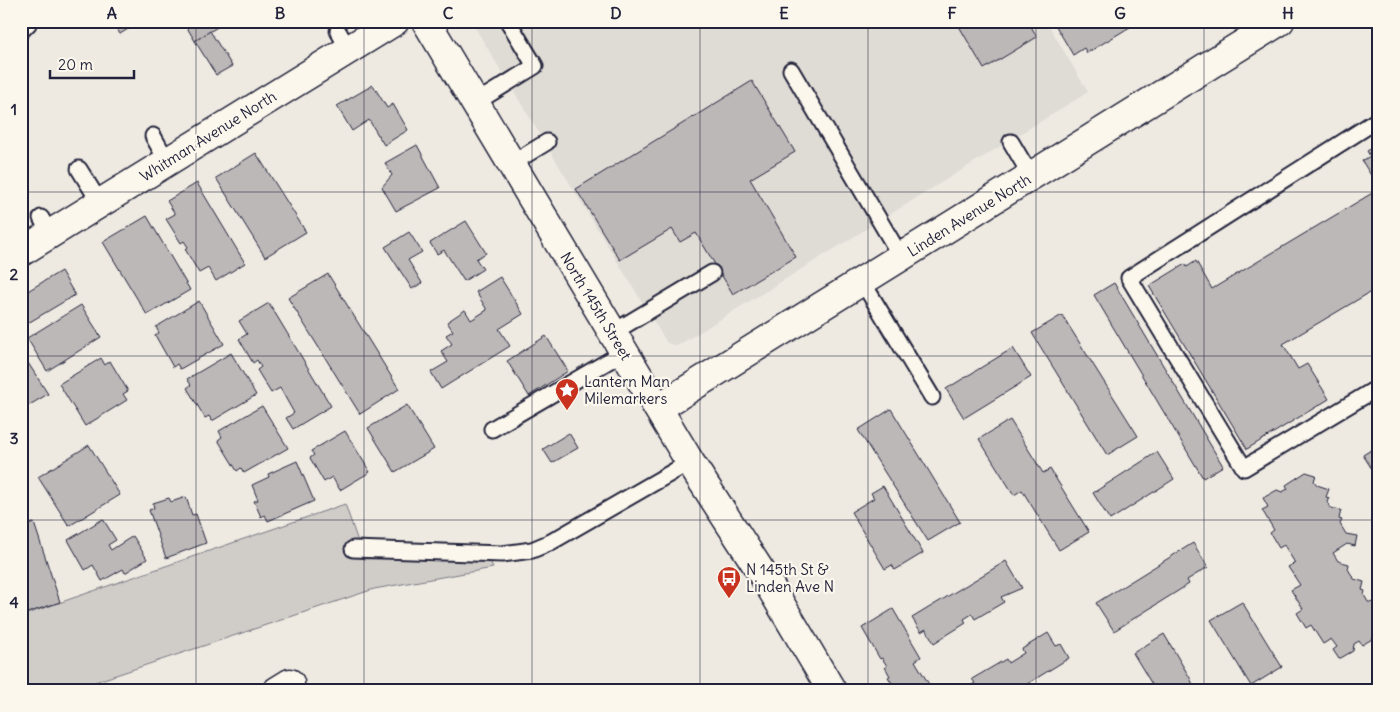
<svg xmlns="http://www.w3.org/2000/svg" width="1400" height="712" viewBox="0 0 1400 712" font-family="Delius,sans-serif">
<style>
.built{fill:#dfdbd5}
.green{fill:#d0cdc9;stroke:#797882}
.building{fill:#bcb8b8;stroke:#22223b}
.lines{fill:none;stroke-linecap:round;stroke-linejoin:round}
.service-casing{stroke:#22223b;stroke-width:19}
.minor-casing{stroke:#22223b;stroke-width:31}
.tertiary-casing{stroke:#22223b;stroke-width:31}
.secondary-casing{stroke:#22223b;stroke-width:31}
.service{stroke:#fbf7ec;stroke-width:15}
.minor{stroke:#fbf7ec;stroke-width:28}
.tertiary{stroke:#fbf7ec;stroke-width:28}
.secondary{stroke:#fbf7ec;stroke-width:28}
.grid{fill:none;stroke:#22223b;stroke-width:1;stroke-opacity:0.55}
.labels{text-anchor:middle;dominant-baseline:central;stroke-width:4.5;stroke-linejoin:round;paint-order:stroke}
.street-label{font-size:15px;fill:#22223b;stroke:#fbf7ec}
.poi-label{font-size:15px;fill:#22223b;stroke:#fbf7ec;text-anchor:start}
.neatline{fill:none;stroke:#22223b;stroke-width:2}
.grid-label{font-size:16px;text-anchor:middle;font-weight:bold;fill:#22223b}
</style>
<rect width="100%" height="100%" fill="#eeeae2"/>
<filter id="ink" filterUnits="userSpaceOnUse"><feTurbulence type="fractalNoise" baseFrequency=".02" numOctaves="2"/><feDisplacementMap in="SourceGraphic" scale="10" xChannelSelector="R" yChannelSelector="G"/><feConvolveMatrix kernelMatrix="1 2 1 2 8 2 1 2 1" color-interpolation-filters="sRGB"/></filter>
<g filter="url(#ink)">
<path class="built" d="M471,21h575l42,71 -411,254 -10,-3z"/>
<path class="green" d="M345,504l19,55 124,-4 5,13 -119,21 -306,102h-47v-75z"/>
<g class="building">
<path d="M112,21h29l-21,13z"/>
<path d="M183,21h44l-32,20z"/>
<path d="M956,21h72l9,16 -53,32z"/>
<path d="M1053,21h80l2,3 -48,29 -3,-5 -11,7z"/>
<path d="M210,31l22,35 -16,9 -21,-34z"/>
<path d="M752,81l43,71 -45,27 46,78 -63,37 -37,-61 -16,9 -8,-13 -52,31 -44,-71z"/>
<path d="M373,85l14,23 6,-4 15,26 -24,15 -15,-25 -17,11 -15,-25z"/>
<path d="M1379,144v44l-17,-27 8,-5 -3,-5z"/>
<path d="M417,145l23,43 -44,23 -14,-24 10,-12 -7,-12z"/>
<path d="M256,153l50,79 -41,25 -49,-79z"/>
<path d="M197,183l48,80 -29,18 -8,-13 -9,5 -14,-24 3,-2 -4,-6 -3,2 -15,-24 9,-5 -8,-13z"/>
<path d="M1379,189v98l-96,57 15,25 9,-5 22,35 -82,50 -98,-163 36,-22 2,3 9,-6 16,28z"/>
<path d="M147,216l43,74 -43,25 -44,-73z"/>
<path d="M466,221l20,32 -10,6 7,10 -19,12 -20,-31 -7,4 -7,-11z"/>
<path d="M409,232l13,20 -14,8 14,23 -10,6 -27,-42z"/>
<path d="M61,271l14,24 -52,31 -2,-31z"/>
<path d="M328,274l71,115 -39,25 -72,-116z"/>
<path d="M500,277l23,37 -24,15 11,17 -69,43 -10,-17 17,-10 -7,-11 11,-7 -6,-9 7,-4 -6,-9 18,-12 6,10 16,-10 -11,-18z"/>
<path d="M1114,283l109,183 -20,12 -109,-183z"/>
<path d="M199,301l25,43 -44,25 -3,-5 -4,3 -18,-32 4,-2 -3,-6z"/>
<path d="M269,303l62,103 -38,23 -7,-11 8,-5 -14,-25 -9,5 -14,-23 4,-3 -4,-7 -4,3 -14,-24 8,-5 -8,-13z"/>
<path d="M81,305l20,32 -54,34 -20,-33z"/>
<path d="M1062,315l76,121 -31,19 -75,-122z"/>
<path d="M546,336l22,35 -39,25 -22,-35z"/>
<path d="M1013,348l18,29 -67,41 -18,-29z"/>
<path d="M21,352l27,42 -27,16z"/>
<path d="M231,353l25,42 -44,26 -3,-5 -4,2 -18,-30 4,-3 -4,-6z"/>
<path d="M101,358l4,7 5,-4 18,30 -5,3 4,6 -42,26 -26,-42z"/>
<path d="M407,405l27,44 -39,23 -27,-44z"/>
<path d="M262,406l26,42 -44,25 -3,-5 -4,3 -19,-31 4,-3 -3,-6z"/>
<path d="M891,409l69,113 -32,19 -70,-111z"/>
<path d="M1010,420l33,53 7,-4 39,63 -30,18 -37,-60 -8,5 -35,-56z"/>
<path d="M1379,428v13l-6,-10z"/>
<path d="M345,431l25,41 -30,18 -8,-13 -8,5 -14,-24 4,-3 -3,-4z"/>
<path d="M569,433l9,15 -26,15 -9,-14z"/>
<path d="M89,445l31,50 -51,31 -31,-49z"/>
<path d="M1379,445v35l-16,-25z"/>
<path d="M1157,452l17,27 -64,41 -17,-27z"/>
<path d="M297,461l17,40 -46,20 -3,-6 -4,2 -7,-16 4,-1 -6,-15 17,-8 -1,-3z"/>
<path d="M1306,472l10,3 -2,6 3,4 12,4 -3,8 3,1 -2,4 4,6 10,2 -2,9 3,1 -2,4 6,10 11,2 -2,10 -8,-2 -14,9 5,8 11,3 -1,5 6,10 10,3 -2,8 3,1 -1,4 4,7 9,1 -2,9 3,1 -2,4 3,5v13l-17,10 -3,-4 -5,3 -1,7 -14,8 -6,-9 4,-3 -6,-8 -8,5 -12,-19 -5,3 -9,-15 6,-4 -12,-19 9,-5 -12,-18 7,-4 -11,-18 -5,3 -9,-15 4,-3 -12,-20 6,-3 -5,-9 14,-8 5,2 6,-3 -2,-4z"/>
<path d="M883,486l40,67 -28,17 -3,-5 -7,4 -34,-57 23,-14 -3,-5z"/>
<path d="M186,497l6,18 4,-1 10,29 -40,15 -17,-48 5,-2 -1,-5 16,-5 2,4z"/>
<path d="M103,519l13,21 -8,5 3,5 22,-14 14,23 -22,14 -2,-4 -21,12 -9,-16 -8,5 -17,-30z"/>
<path d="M34,523l26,79 -39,13v-88z"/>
<path d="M1193,543l15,24 -21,13 2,4 -75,47 -18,-28z"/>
<path d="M1006,561l16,27 -21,9 3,5 -29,17 -3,-5 -8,5 2,4 -32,20 -8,-14 -5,3 -9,-14z"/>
<path d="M1242,602l40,65 -31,19 -40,-66z"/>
<path d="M893,609l28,48 -6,4 18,30h-36l-9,-14 2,-1 -5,-9 2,-1 -5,-8 -2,1 -18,-31z"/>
<path d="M1048,633l8,13 5,-2 8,14 -53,33h-54l13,-8 -3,-4 34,-20 2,4 16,-10 -2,-4z"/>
<path d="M1164,634l26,44 6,13h-40l-23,-38z"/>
</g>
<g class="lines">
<g class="service-casing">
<g id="service">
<path d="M21,31l7,-7 -1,-3"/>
<path d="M338,31l11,19"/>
<path d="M791,70l110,187"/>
<path d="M475,103l60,-37 -27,-45"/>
<path d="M1379,119l-250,159 115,190 135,-81"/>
<path d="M153,136l14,25"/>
<path d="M1011,142l20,34"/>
<path d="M511,164l36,-22"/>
<path d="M79,169l21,34"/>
<path d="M41,218l9,16"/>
<path d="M862,281l70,116"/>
<path d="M612,333l100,-60"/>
<path d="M492,429l132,-77"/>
<path d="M353,549l149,5 30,-4 19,-8 139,-80"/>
</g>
</g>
<g class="minor-casing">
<g id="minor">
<path d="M21,252l374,-231"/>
<path d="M277,691l13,-8"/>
</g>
</g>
<g class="tertiary-casing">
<path id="tertiary" d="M658,408l622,-387"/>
</g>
<g class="secondary-casing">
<path id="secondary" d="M426,21l264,441 75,116 67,113"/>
</g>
<use href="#service" class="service"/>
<use href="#minor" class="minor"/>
<use href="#tertiary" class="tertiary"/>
<use href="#secondary" class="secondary"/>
</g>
</g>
<path class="grid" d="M196,21v670M364,21v670M532,21v670M700,21v670M868,21v670M1036,21v670M1204,21v670M21,192h1358M21,356h1358M21,520h1358"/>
<defs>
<g id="sight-pin" transform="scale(1.25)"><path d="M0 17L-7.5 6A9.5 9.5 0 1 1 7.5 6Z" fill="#c8321e" stroke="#fbf7ec"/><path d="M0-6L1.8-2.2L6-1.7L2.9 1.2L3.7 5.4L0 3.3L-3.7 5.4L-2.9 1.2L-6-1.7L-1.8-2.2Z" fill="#fff"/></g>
<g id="bus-pin" transform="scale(1.25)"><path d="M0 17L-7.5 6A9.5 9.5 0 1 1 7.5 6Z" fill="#c8321e" stroke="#fbf7ec"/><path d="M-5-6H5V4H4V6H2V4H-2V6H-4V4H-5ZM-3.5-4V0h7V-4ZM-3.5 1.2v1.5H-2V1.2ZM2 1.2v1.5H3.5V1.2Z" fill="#fff"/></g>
</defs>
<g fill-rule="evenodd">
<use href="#sight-pin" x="567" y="390"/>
<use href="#bus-pin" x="729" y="578"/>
</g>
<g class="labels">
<g class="street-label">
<text transform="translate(208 136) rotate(-32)">Whitman Avenue North</text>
<text transform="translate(969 215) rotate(-32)">Linden Avenue North</text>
<text transform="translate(596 306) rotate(59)">North 145th Street</text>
</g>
<g class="poi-label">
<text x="584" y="381">Lantern Man<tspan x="584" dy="17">Milemarkers</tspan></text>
<text x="746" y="569">N 145th St &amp;<tspan x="746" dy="17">Linden Ave N</tspan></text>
</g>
</g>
<rect width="1400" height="712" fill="none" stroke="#fbf7ec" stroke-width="55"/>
<path d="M50 70v8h84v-8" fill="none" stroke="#22223b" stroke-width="2.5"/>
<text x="58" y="70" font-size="15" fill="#22223b" stroke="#fbf7ec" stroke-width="4" paint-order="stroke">20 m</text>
<rect x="28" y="28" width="1344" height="656" class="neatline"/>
<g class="grid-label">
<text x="112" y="19">A</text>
<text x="280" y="19">B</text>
<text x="448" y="19">C</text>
<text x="616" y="19">D</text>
<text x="784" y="19">E</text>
<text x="952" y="19">F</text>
<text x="1120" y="19">G</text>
<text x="1288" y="19">H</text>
<text x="14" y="115">1</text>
<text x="14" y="280">2</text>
<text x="14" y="444">3</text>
<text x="14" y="608">4</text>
</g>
</svg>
